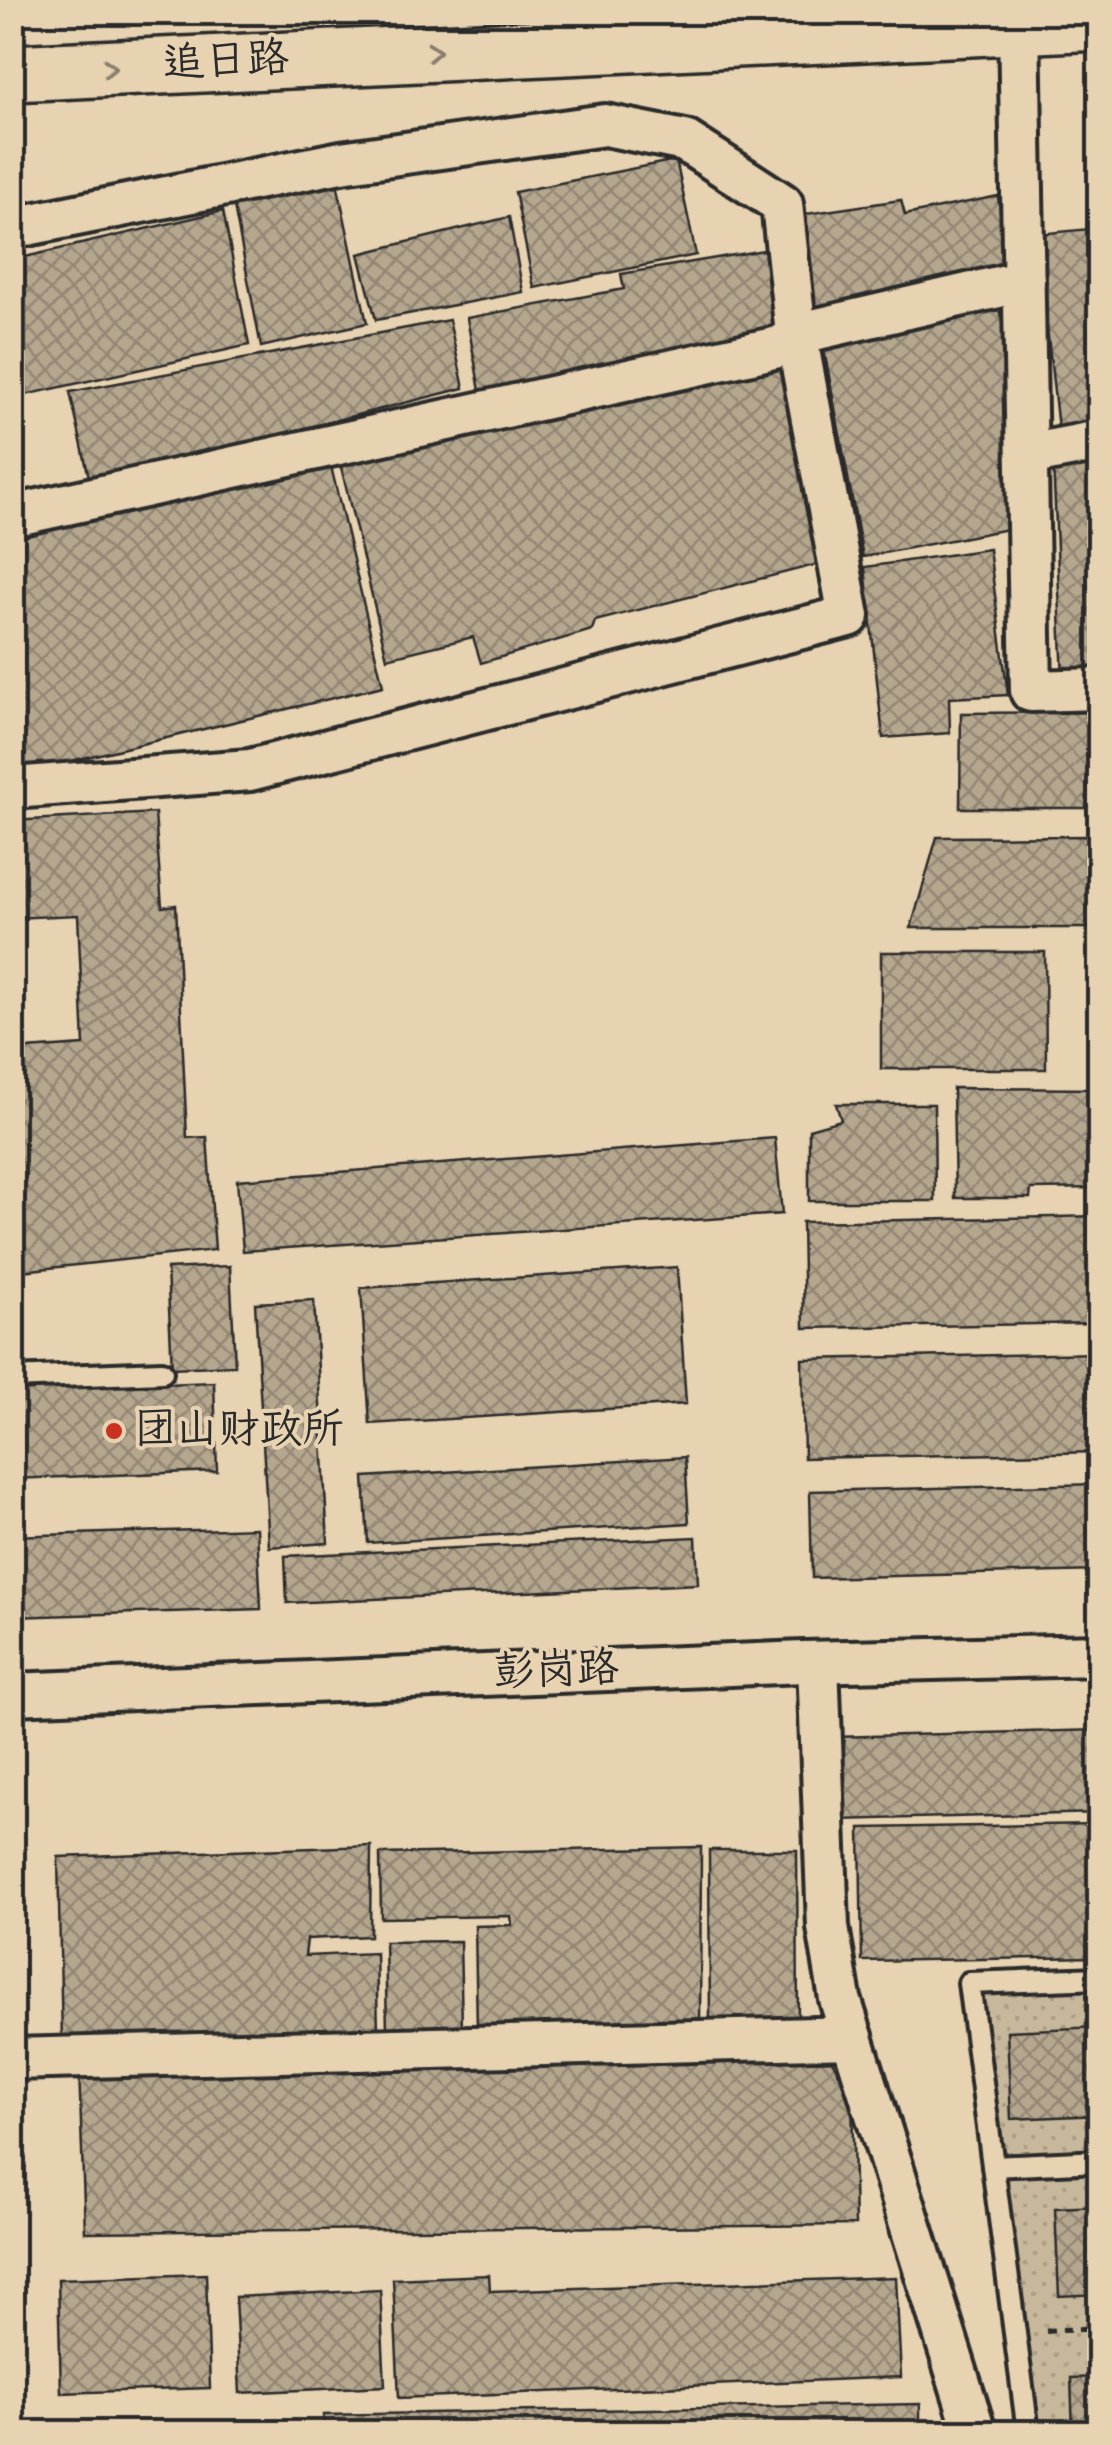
<svg xmlns="http://www.w3.org/2000/svg" width="1112" height="2445" viewBox="0 0 1112 2445" font-family="'Indie Flower','LXGW WenKai TC',sans-serif">
<style>
.grass{fill:url(#grass-dots);stroke:#7a7263;stroke-width:2.5}
.building{fill:url(#building-cross-hatch);stroke:#2b2b2b;stroke-width:2.5}
.lines{fill:none;stroke-linecap:round;stroke-linejoin:round}
.lane-casing{stroke:#2b2b2b;stroke-width:28}
.street-casing{stroke:#2b2b2b;stroke-width:48}
.secondary-casing{stroke:#2b2b2b;stroke-width:62}
.path{stroke:#2b2b2b;stroke-width:6;stroke-dasharray:8 8;stroke-linecap:butt}
.lane{stroke:#e7d3b1;stroke-width:20}
.street{stroke:#e7d3b1;stroke-width:40}
.secondary{stroke:#e7d3b1;stroke-width:55}
.oneway{stroke:#897f6e}
.poi-dot{fill:#c8321e;stroke:#e7d3b1;stroke-width:4}
.labels{text-anchor:middle;dominant-baseline:central;stroke-width:8;stroke-linejoin:round;paint-order:stroke}
.street-label{font-size:42px;fill:#2b2b2b;stroke:#e7d3b1}
.poi-label{font-size:42px;fill:#2b2b2b;stroke:#e7d3b1;text-anchor:start}
</style>
<defs>
<pattern id="grass-dots" width="8" height="8" patternUnits="userSpaceOnUse" patternTransform="scale(2.5)"><rect width="8" height="8" fill="#c8b89b"/><path d="M2 2h.1M6 6h.1" fill="none" stroke="#ac9e86" stroke-width="1.8" stroke-linecap="round"/></pattern>
<pattern id="building-cross-hatch" width="8" height="8" patternUnits="userSpaceOnUse" patternTransform="scale(2.5)"><rect width="8" height="8" fill="#b5a68e"/><path d="M0 0l8 8M0 8l8-8" fill="none" stroke="#938774"/></pattern>
</defs>
<rect width="100%" height="100%" fill="#e7d3b1"/>
<filter id="ink" filterUnits="userSpaceOnUse"><feTurbulence type="fractalNoise" baseFrequency=".01" numOctaves="2"/><feDisplacementMap in="SourceGraphic" scale="20" xChannelSelector="R" yChannelSelector="G"/><feConvolveMatrix kernelMatrix="1 2 1 2 8 2 1 2 1" color-interpolation-filters="sRGB"/></filter>
<g filter="url(#ink)">
<path class="grass" d="M1099,1978v454h-71l-59,-449z"/>
<g class="building">
<path d="M676,160l20,95 -162,33 -19,-96z"/>
<path d="M334,169l33,154 -106,24 -30,-156z"/>
<path d="M998,196l11,85 -197,28 -13,-94 102,-15 4,15z"/>
<path d="M223,211l26,134 -237,53v-138z"/>
<path d="M509,217l14,75 -147,28 -17,-66z"/>
<path d="M1100,228v195l-42,6 -21,-195z"/>
<path d="M770,249l11,85 -301,57 -13,-73 157,-29 -3,-15z"/>
<path d="M996,298l26,99 -9,131 -150,29 -41,-218z"/>
<path d="M449,320l15,68 -374,94 -20,-90z"/>
<path d="M796,353l38,207 -239,61 -3,9 -111,33 -8,-26 -86,21 -51,-212z"/>
<path d="M12,416l17,96 -17,3z"/>
<path d="M1100,456v218l-37,5 -10,-218z"/>
<path d="M329,458l54,228 -358,86 -13,-52v-69l5,-1 -5,-16v-101z"/>
<path d="M989,549l19,146 -59,3 1,35 -67,5 -18,-171z"/>
<path d="M1100,712v96h-140l1,-95z"/>
<path d="M155,813l7,94 14,-2 11,233 20,-1 8,113 -203,22v-222l72,-5 -6,-130 -66,3v-97z"/>
<path d="M1100,836v92h-189l26,-91z"/>
<path d="M881,952h164l1,117h-165z"/>
<path d="M953,1088l147,1v99l-69,1 -1,9h-75z"/>
<path d="M836,1104h98l1,97h-126v-72l32,-9z"/>
<path d="M775,1138l7,76 -539,37 -6,-71z"/>
<path d="M1100,1216v107l-296,5 -2,-106z"/>
<path d="M230,1266l5,99 -63,3 -5,-99z"/>
<path d="M677,1267l9,137 -316,20 -9,-136z"/>
<path d="M314,1300l14,243 -59,4 -14,-244z"/>
<path d="M1100,1353v99l-296,6 -2,-99z"/>
<path d="M214,1382l3,89 -205,8v-89z"/>
<path d="M685,1457l4,66 -321,20 -4,-66z"/>
<path d="M1100,1484v87l-288,7 -2,-87z"/>
<path d="M257,1528l4,81 -249,8v-81z"/>
<path d="M696,1537l2,47 -411,19 -2,-47z"/>
<path d="M1100,1730v83l-264,7 -3,-83z"/>
<path d="M1100,1824v133l-238,4 -2,-133z"/>
<path d="M371,1846l-1,90 -63,3 -2,17 71,-3 2,78 -316,10 -4,-184z"/>
<path d="M701,1847l-1,177 -223,6 -2,-104 37,-1 -1,-9 -130,2 -1,-64z"/>
<path d="M709,1850h88l1,175 -88,1z"/>
<path d="M460,1941l2,87 -75,2 -2,-88z"/>
<path d="M1100,2027v88l-89,4 -4,-88z"/>
<path d="M830,2057l22,40 3,128 -770,7 -6,-163z"/>
<path d="M1100,2206v88l-41,2 -4,-88z"/>
<path d="M206,2274l4,114 -149,5 -3,-114z"/>
<path d="M489,2275l1,16 406,-14 5,100 -502,21 -6,-119z"/>
<path d="M380,2290l5,96 -145,7 -5,-96z"/>
<path d="M1100,2377v55h-27l-2,-54z"/>
<path d="M920,2404v28h-596l-1,-17z"/>
</g>
<g class="lines">
<g class="lane-casing">
<g id="lane">
<path d="M12,1378l150,-6"/>
<path d="M993,2166l107,-5"/>
<path d="M1028,2432l-59,-449 131,-5"/>
</g>
</g>
<g class="street-casing">
<g id="street">
<path d="M1019,24l12,667 69,-2"/>
<path d="M12,228l329,-66 264,-37 80,16 97,63 14,130 53,282 -599,154 -238,18"/>
<path d="M1027,455l73,-14"/>
<path d="M12,516l771,-170 13,-12 228,-53"/>
<path d="M818,1662l10,265 12,72 135,433"/>
<path d="M12,1694l792,-32 296,-7"/>
<path d="M12,2059l840,-22"/>
</g>
</g>
<g class="secondary-casing">
<path id="secondary" d="M12,73l1088,-51"/>
</g>
<path class="path" d="M1046,2331l54,-3"/>
<use href="#lane" class="lane"/>
<use href="#street" class="street"/>
<use href="#secondary" class="secondary"/>
</g>
<defs><path id="oneway-chevron" d="M-2-3.5L2.5 0L-2 3.5" fill="none" stroke-width="1.6" stroke-linecap="round" stroke-linejoin="round" transform="scale(2.5)"/></defs>
<g class="oneway">
<use href="#oneway-chevron" transform="translate(434 52) rotate(-3)"/>
<use href="#oneway-chevron" transform="translate(110 68) rotate(-3)"/>
</g>
</g>
<circle class="poi-dot" cx="114" cy="1431" r="10"/>
<g class="labels">
<g class="street-label">
<text transform="translate(226 63) rotate(-3)">追日路</text>
<text transform="translate(556 1672) rotate(-2)">彭岗路</text>
</g>
<g class="poi-label">
<text x="134" y="1431">团山财政所</text>
</g>
</g>
<rect width="1112" height="2445" fill="none" stroke="#e7d3b1" stroke-width="50"/>
<rect x="25" y="25" width="1062" height="2395" fill="none" stroke="#2b2b2b" stroke-width="4" filter="url(#ink)"/>
</svg>
